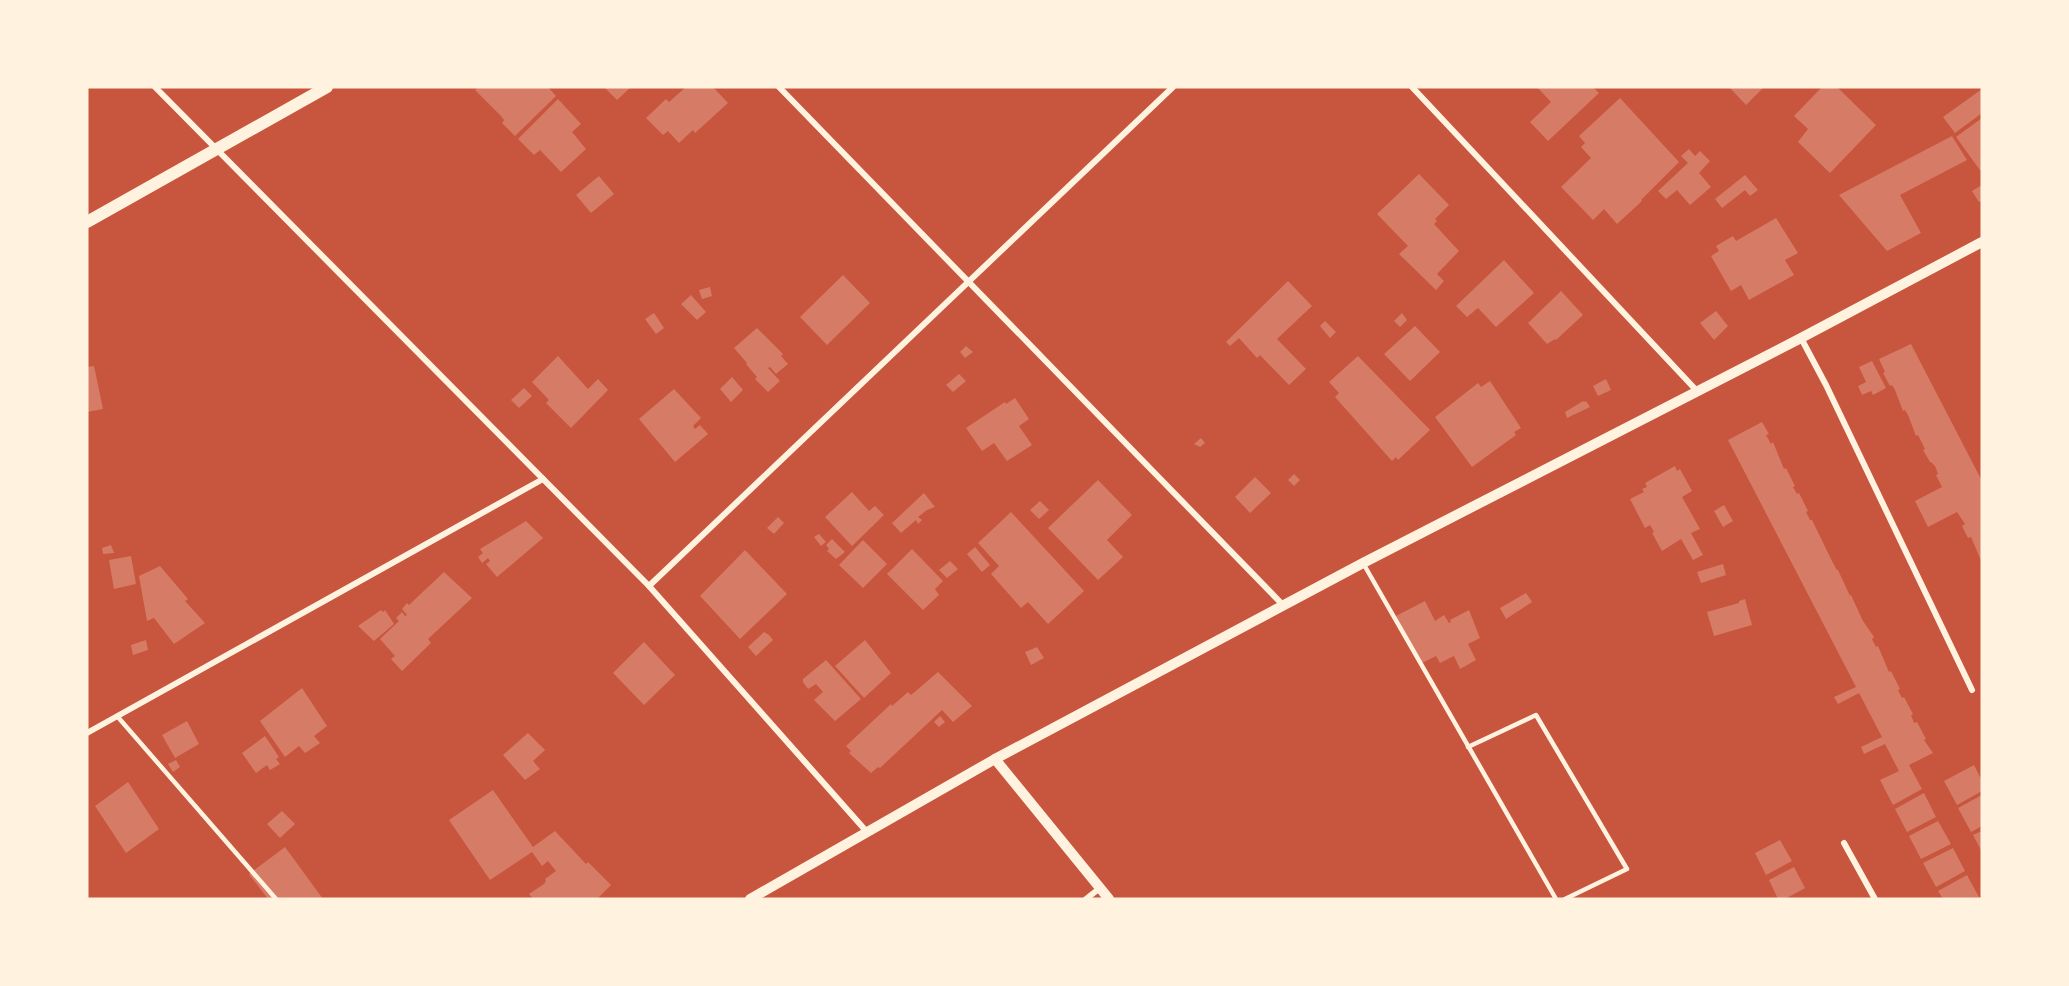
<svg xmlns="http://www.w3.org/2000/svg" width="2069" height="986" viewBox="0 0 2069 986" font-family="'Exo 2',sans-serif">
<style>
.building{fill:#d67c66}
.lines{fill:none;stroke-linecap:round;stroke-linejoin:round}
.service{stroke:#fff3e0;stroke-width:4.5}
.minor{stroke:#fff3e0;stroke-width:6}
.tertiary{stroke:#fff3e0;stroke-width:10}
.secondary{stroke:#fff3e0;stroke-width:12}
</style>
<rect width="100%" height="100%" fill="#c8553d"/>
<g class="building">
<path d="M479,87h69l8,9 -41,40 -13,-13 2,-3 -3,-4 -26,-26z"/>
<path d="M604,87h27l-14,13z"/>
<path d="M686,87h27l15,16 -33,30 -2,-3 -14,13 -11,-12 -5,4 -17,-17 20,-19 3,3z"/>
<path d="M1537,87h56l6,6 -51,48 -18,-19 21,-20z"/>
<path d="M1729,87h35l-18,18z"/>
<path d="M1822,87h15l39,38 -46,48 -32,-31 10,-13 -14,-13z"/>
<path d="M1982,89v24l-27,20 -12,-16z"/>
<path d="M1620,98l59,64 -38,38 1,1 -25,23 -13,-15 -11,11 -32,-33 30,-29 -10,-11 4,-4 -6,-7z"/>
<path d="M558,99l23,25 -9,8 14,17 -25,23 -21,-22 -6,5 -16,-16z"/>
<path d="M1982,118v55l-26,-36z"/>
<path d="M1952,136l15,24 -67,35 21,38 -34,18 -48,-56z"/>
<path d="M1689,149l6,7 5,-5 10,10 -11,12 12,14 -21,18 -13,-15 -11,9 -8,-8 30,-28 -7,-7z"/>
<path d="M1419,174l30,31 -14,14 2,2 -3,3 25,27 -22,23 7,7 -8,9 -37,-36 9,-8 -31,-32z"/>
<path d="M1745,175l13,15 -8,6 -5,-6 -23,18 -7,-9z"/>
<path d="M599,176l15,18 -23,19 -15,-18z"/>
<path d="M1982,185v16l-3,1 -7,-11z"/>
<path d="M1776,218l22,35 -13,7 9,15 -45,25 -8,-15 -10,6 -20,-35 8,-5 -3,-5 17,-10 3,5z"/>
<path d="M1504,260l30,33 -38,34 -18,-19 -11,9 -11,-11z"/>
<path d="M843,275l27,28 -43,42 -27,-28z"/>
<path d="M1288,281l24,25 -35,33 29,30 -17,16 -29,-30 -3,3 -18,-20 -9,8 -4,-4z"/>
<path d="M710,287l2,9 -10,3 -3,-9z"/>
<path d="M1561,291l22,24 -27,25 -1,-1 -8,5 -19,-21z"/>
<path d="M691,295l15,17 -9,8 -16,-16z"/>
<path d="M1716,311l12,15 -14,14 -14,-17z"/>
<path d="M654,313l10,15 -8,6 -11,-15z"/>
<path d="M1402,313l5,7 -7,7 -6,-6z"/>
<path d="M1325,321l11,11 -6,6 -10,-12z"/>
<path d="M1415,326l25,26 -30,29 -26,-27z"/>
<path d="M757,328l26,26 -2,2 7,8 -12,10 -6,-7 -2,1 12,13 -12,11 -13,-13 2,-2 -11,-13 1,-1 -13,-15z"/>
<path d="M1911,344l71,137v82l-11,-26 -3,1 -6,-12 3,-2 -8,-12 -29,15 -13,-26 27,-14 -6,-12 2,-1 -3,-8 -4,-4h-1l-7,-12 2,-1 -7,-14 -2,1 -8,-21 -3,-5 -2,1 -8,-21 -3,-5 -2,1 -7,-13 2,-1 -6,-13z"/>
<path d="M966,346l7,6 -8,6 -5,-6z"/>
<path d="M558,356l30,33 10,-10 10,11 -37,38 -25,-25 3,-3 -17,-18z"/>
<path d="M1358,356l72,74 -32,30 -2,-3 -4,4 -57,-64 4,-4 -10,-11z"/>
<path d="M1872,361l14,27 -13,7 -2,-4 -9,4 -4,-9 8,-4 -7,-15z"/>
<path d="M94,366l9,43 -16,3v-45z"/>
<path d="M959,374l7,7 -13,11 -7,-7z"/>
<path d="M732,377l11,13 -12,12 -11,-13z"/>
<path d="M1606,379l5,11 -13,6 -5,-10z"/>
<path d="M1490,381l31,47 -7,4 2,3 -44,32 -37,-50 43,-34 3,4z"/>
<path d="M524,388l8,8 -13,12 -8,-8z"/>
<path d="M674,389l27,29 -8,8 2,3 5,-4 8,9 -33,28 -36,-43z"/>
<path d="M1015,398l14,21 -10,7 13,19 -25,16 -13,-18 -12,8 -16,-23 39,-26 1,2z"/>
<path d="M1583,401l1,1 2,-1 4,6 -23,11 -2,-6z"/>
<path d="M1762,422l7,12 -3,1 5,9 2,-2 11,27 2,-1 9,18 -2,1 4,7 2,-1 9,18 -2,1 4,8h2l21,43 4,7h1l12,26 1,-1 12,26 11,16 -2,2 4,8 2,-1 11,26 2,-1 9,18 -2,1 4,8 2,-1 9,17 -2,1 3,8 3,-1 9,17 -2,1 9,13 -24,12 13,24 -29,16 -13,-25 19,-9 -14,-27 -21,10 -3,-7 21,-10 -23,-44 -21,11 -4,-7 22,-10 -128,-247z"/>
<path d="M1201,438l4,5 -5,4 -6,-3z"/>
<path d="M1675,466l2,5 3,-2 12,22 -10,6 18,32 -9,4 12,22 -10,5 -12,-21 -19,12 -10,-18 2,-1 -4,-7 -5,3 -15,-29 14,-7 -2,-3 5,-2 -2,-4z"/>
<path d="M1294,474l6,6 -6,6 -6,-6z"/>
<path d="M1255,477l16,16 -21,20 -15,-16z"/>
<path d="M1098,480l34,35 -25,25 16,17 -25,23 -50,-52z"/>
<path d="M852,492l17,19 6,-5 9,9 -32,31 -27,-29z"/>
<path d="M924,493l11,14 -8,3 -9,7 4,3 -4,4 -2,-4 -15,13 -9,-10z"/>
<path d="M1040,501l9,9 -10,9 -9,-9z"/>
<path d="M1724,505l9,16 -10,6 -9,-16z"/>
<path d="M1011,512l73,79 -36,33 -20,-22 -7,6 -30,-34 8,-8 -21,-23z"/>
<path d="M778,517l6,6 -10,11 -7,-6z"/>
<path d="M526,521l17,17 -46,39 -11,-13 4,-3 -2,-3 -6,5 -4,-6 5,-4 -3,-4z"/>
<path d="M819,534l7,8 -5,4 -7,-9z"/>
<path d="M832,539l13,13 -9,7 -9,-8 2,-2 -3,-4z"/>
<path d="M863,540l24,24 -24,24 -24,-23z"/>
<path d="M111,545l3,8 -11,1 -1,-6z"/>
<path d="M975,547l15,18 -8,7 -15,-18z"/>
<path d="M912,549l31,32 -8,8 4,6 -16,15 -36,-36z"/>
<path d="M745,550l42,44 -47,45 -40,-43z"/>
<path d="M131,556l5,28 -22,5 -5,-29z"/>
<path d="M950,561l8,8 -11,9 -8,-8z"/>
<path d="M1723,564l3,11 -25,8 -4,-11z"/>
<path d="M160,566l28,33 -3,2 20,22 -31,21 -20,-26 -7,3 -8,-45z"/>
<path d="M444,572l28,26 -44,41 3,4 -29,28 -11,-12 4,-3 -15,-17 19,-18 -3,-3 6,-6 3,4 2,-1 -5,-6 5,-6 2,2z"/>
<path d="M1526,593l6,9 -26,17 -6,-11z"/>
<path d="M1745,599l7,26 -38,11 -7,-24 32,-9v-2z"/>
<path d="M1425,601l10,20 9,-6 5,8 2,-1 -1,-2 19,-10 11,28 -12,6 8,16 -16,9 -6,-13 -14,7 -4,-7 -16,8 -24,-48z"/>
<path d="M381,610l2,2 2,-2 9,14 -20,17 -16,-15z"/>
<path d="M764,632l5,3 4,5 -17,16 -8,-9z"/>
<path d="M146,640l2,10 -15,5 -2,-10z"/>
<path d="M865,640l26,33 -27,25 -29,-32z"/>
<path d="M644,642l31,33 -31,30 -31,-32z"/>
<path d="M1037,647l7,11 -13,7 -6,-13z"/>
<path d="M826,660l35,39 -26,22 -21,-21 9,-8 -7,-8 -8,5 -5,-7v-3z"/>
<path d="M938,672l34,34 -19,16 -11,-12 -62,58 -2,-1 -7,6 -22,-20 2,-2 -5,-5 45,-42 1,2 16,-14 3,3z"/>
<path d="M302,688l25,38 -13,10 6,7 -15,10 -6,-7 -14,11 -25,-36z"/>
<path d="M940,716l5,6 -6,5 -5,-5z"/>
<path d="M187,721l12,23 -24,14 -13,-23z"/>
<path d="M528,733l17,17 -12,11 7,8 -15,11 -22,-25z"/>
<path d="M265,736l14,21 -3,2 4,5 -10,6 -3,-5 -11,8 -14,-20z"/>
<path d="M176,760l4,7 -7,5 -5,-8z"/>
<path d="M1974,765l8,16v10l-25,14 -13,-24z"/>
<path d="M128,782l31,47 -33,24 -31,-47z"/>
<path d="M493,790l40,57 22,-16 31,33 2,-2 23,23 -14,14h-64l-4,-5 15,-10 2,-3 -1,-2 11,-8 -8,-10 -6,5 -10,-14 -42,28 -41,-60z"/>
<path d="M1924,793l12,24 -29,15 -12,-23z"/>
<path d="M1982,795v31l-11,6 -13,-24z"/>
<path d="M282,811l13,13 -15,14 -13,-14z"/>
<path d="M1938,821l13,23 -30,15 -12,-23z"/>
<path d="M1982,831v21l-9,-17z"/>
<path d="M1780,840l12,21 -26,14 -11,-22z"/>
<path d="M285,847l38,52h-55l-19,-25z"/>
<path d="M1953,848l12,23 -29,16 -13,-24z"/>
<path d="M1794,867l11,21 -20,11h-7l-9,-19z"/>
<path d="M1967,875l13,24h-37l-5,-8z"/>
</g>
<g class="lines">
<g class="service">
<path d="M1363,563l193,336"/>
<path d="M117,716l159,183"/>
<path d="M1468,747l68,-32 91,154 -62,30"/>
</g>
<g class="minor">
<path d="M155,87l494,499 218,246"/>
<path d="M779,87l505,519"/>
<path d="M1412,87l285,304"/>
<path d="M1801,338l25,47 146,305"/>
<path d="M649,586l524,-499"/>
<path d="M87,733l456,-254"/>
<path d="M1844,843l31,56"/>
<path d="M1086,899l14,-11"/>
</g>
<g class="tertiary">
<path d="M995,759l114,140"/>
<path d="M750,899l245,-140 368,-196 438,-225 181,-96"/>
</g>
<path class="secondary" d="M87,222l240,-135"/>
</g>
<rect width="2069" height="986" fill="none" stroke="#fff3e0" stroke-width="177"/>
</svg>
